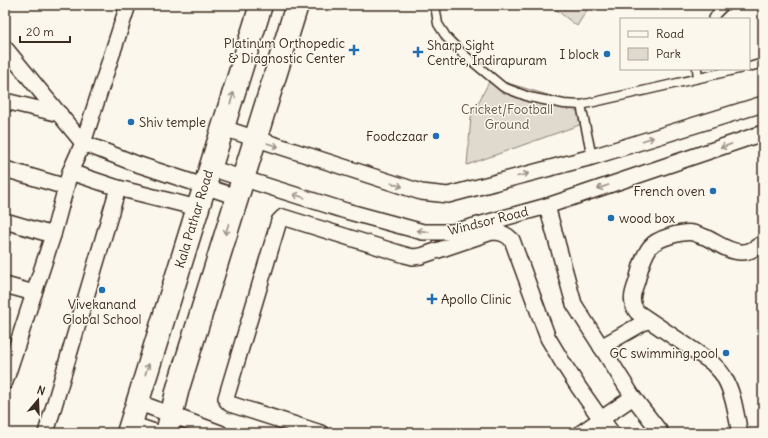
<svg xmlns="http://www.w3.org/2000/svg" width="768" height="438" viewBox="0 0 768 438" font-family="Delius,sans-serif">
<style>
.green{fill:#dfd9ce;stroke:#8d8276}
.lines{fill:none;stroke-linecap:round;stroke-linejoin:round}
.lane-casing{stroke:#3b2a1e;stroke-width:11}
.street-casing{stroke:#3b2a1e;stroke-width:18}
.secondary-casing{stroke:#3b2a1e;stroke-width:25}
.lane{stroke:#fbf7ec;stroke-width:8}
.street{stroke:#fbf7ec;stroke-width:15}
.secondary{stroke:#fbf7ec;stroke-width:22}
.oneway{stroke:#9b9085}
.poi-dot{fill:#1f6fb2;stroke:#fbf7ec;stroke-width:1.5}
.labels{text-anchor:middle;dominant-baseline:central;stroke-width:3;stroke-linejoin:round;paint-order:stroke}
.poi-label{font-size:13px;fill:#3b2a1e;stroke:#fbf7ec;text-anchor:end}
.park-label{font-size:13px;fill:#64564a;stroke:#fbf7ec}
.street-label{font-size:13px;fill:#3b2a1e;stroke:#fbf7ec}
</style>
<rect width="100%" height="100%" fill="#fbf7ec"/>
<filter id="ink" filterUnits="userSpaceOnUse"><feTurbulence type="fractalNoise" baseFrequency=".025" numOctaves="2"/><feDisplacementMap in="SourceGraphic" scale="8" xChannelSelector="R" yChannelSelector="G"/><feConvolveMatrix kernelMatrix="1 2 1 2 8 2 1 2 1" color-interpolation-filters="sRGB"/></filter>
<g filter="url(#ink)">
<g class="green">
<path d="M550,5h40l-13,21z"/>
<path d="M491,78l90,27 4,18 -118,42 4,-48z"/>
</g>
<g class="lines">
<g class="lane-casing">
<g id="lane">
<path d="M435,5l3,19 9,14 15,15 41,34 26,10 35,7 17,1 158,-36"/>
<path d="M713,19l3,-5 9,-9"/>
<path d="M749,67l14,-4"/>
<path d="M697,69l1,9"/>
<path d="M581,105l11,52"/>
</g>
</g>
<g class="street-casing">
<g id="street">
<path d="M5,48l78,95 51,20 103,34"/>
<path d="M5,101l55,13"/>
<path d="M223,128l198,64 27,3 144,-38 171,-53"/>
<path d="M210,168l136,43 77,21h30l94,-26 216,-73"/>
<path d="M5,169l61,18"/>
<path d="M70,172l48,16 80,20"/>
<path d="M547,206l27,98 59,93 28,36"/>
<path d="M5,221l48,14"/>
<path d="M5,285l29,8"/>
<path d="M601,347l47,-27"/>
<path d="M5,382l48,-147 17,-63 13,-29 45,-138"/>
<path d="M137,402l83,31"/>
<path d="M131,424l27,9"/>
<path d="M46,433l72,-245"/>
<path d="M321,433l-91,-29 -3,-3 -1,-3 53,-177 4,-4 122,38 8,2 8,-1 71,-24c9,0 14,2 20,8l36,98c19,33 41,66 64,95"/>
<path d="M581,433l52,-36"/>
<path d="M740,433c-4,-17 -6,-39 -15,-54 -3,-7 -9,-12 -14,-17l-74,-50c-8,-10 -4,-20 0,-31 3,-12 6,-25 13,-34 7,-9 33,-16 43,-14 4,1 8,3 12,4 11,5 23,15 36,15 9,1 15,-5 22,-9"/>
</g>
</g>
<g class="secondary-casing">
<g id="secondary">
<path d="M128,433l133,-428"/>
<path d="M167,433l11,-45 119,-383"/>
</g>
</g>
<use href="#lane" class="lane"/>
<use href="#street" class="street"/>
<use href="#secondary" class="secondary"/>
</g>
<defs><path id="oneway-shaft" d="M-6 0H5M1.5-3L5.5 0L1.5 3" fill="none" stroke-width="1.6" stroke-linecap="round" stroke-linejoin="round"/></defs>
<g class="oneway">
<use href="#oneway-shaft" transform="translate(232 98) rotate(-73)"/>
<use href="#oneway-shaft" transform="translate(648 139) rotate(-17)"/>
<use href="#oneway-shaft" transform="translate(273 145) rotate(18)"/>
<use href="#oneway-shaft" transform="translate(726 146) rotate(161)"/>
<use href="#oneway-shaft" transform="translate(523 175) rotate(-15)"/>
<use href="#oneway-shaft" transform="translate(397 185) rotate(18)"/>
<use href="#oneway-shaft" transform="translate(603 187) rotate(161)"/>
<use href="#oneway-shaft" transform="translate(299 196) rotate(-162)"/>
<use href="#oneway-shaft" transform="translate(227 229) rotate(107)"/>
<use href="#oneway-shaft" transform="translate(423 231) rotate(-173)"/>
<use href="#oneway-shaft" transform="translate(147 369) rotate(-73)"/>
</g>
</g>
<g class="poi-dot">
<path d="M352 44h4v4h4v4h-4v4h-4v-4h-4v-4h4z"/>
<path d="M416 46h4v4h4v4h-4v4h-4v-4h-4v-4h4z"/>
<circle cx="607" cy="54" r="4"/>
<circle cx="131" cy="122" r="4"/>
<circle cx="436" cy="136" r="4"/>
<circle cx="713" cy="191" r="4"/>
<circle cx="611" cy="218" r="4"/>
<circle cx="102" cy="290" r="4"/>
<path d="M430 293h4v4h4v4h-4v4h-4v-4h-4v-4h4z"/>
<circle cx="726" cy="353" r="4"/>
</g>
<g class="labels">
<g class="poi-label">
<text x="345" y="43">Platinum Orthopedic<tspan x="345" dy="15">&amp; Diagnostic Center</tspan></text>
<text x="427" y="45" text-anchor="start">Sharp Sight<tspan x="427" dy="15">Centre, Indirapuram</tspan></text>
<text x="599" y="54">I block</text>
<text x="139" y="122" text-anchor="start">Shiv temple</text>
<text x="428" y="136">Foodczaar</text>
<text x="705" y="191">French oven</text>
<text x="619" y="218" text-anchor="start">wood box</text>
<text x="441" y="299" text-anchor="start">Apollo Clinic</text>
<text x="102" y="304" text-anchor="middle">Vivekanand<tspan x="102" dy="15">Global School</tspan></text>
<text x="718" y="353">GC swimming pool</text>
</g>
<g class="park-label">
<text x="507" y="109">Cricket/Football<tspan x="507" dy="15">Ground</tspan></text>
</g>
<g class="street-label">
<text transform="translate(194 219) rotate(-73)">Kala Pathar Road</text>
<text transform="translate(488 221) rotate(-14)">Windsor Road</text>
</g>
</g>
<rect width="768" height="438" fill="none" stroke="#fbf7ec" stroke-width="20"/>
<rect x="10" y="10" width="748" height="418" fill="none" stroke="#3b2a1e" stroke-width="1.5" filter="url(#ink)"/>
<rect x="620" y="18" width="130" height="52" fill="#fbf7ec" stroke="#aea59a"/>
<rect x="628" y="31" width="20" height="6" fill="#fbf7ec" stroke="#aea59a"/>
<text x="656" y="38" font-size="12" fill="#3b2a1e">Road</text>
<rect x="628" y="48" width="20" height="12" fill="#dfd9ce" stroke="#aea59a"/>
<text x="656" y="58" font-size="12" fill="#3b2a1e">Park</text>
<g transform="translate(38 400) rotate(19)" stroke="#fbf7ec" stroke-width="3" paint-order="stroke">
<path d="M0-3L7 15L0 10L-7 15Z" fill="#3b2a1e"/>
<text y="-6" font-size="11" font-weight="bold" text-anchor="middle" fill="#3b2a1e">N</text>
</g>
<path d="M20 36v6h50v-6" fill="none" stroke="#3b2a1e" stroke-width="2"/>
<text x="26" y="36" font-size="12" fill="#3b2a1e" stroke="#fbf7ec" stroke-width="3" paint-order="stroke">20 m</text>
</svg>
